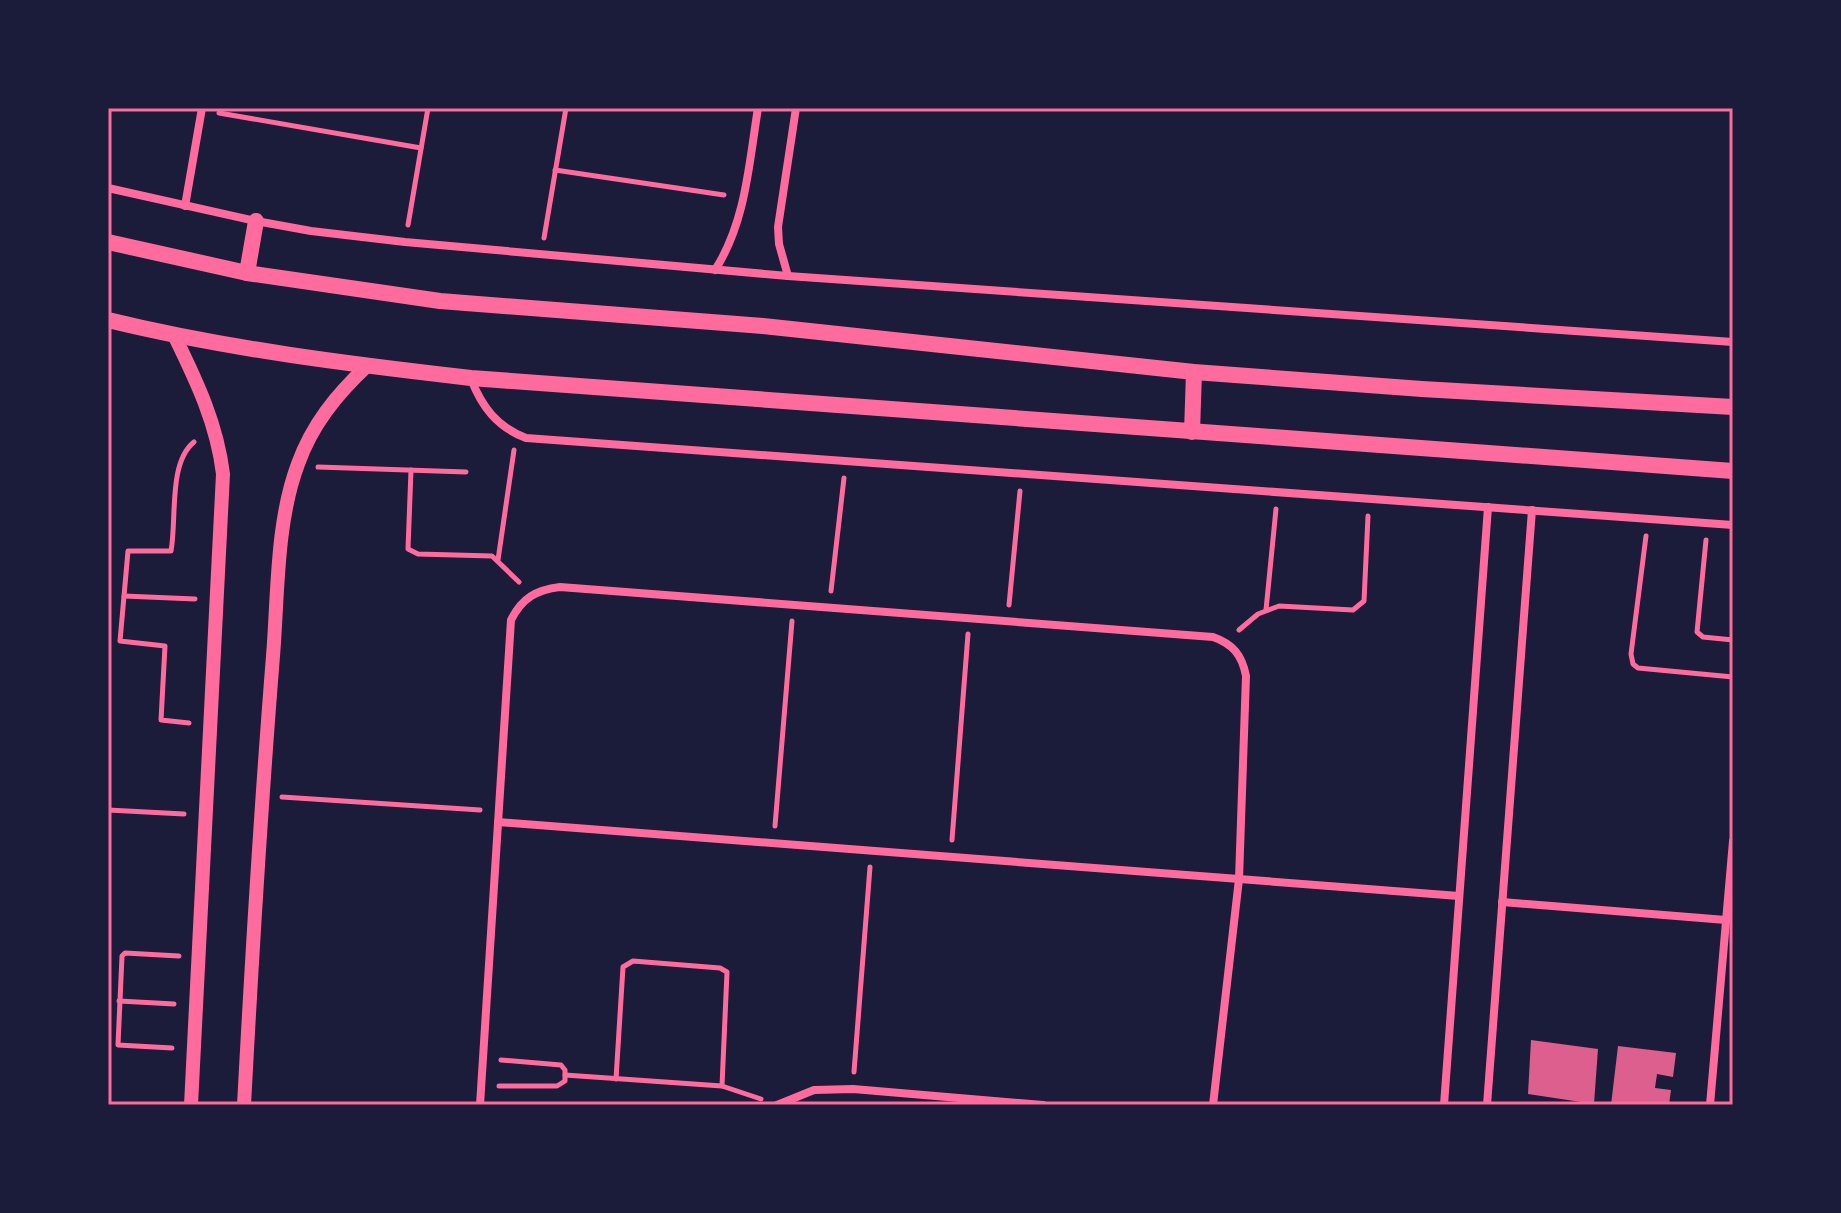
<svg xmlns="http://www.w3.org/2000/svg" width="1841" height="1213" viewBox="0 0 1841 1213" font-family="Signika,sans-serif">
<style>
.building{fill:#dd5f8e}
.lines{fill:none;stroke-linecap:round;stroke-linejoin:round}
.path{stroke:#ff6b9d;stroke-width:5}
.minor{stroke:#ff6b9d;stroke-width:8}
.tertiary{stroke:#ff6b9d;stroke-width:14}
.secondary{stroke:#ff6b9d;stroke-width:16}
.neatline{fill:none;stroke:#ff6b9d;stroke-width:3}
</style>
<rect width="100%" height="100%" fill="#1b1b3a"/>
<g class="building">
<path d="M1531,1040l67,9 -4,55 -66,-10z"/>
<path d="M1618,1046l58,7 -3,24 -16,-3 -2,14 16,2 -2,15h-58z"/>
</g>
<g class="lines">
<g class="path">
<path d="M219,113l202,35"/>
<path d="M555,170l169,25"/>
<path d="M408,225l20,-117"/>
<path d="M544,238l22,-130"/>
<path d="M318,467l148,5"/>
<path d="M411,470l-3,79 10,5 74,2 27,26"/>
<path d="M1646,536l-15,118 2,10 5,4 95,9"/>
<path d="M1706,540l-9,92 6,5 30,3"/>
<path d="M498,560l16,-110"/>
<path d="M831,591l13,-113"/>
<path d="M124,596l71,3"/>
<path d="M1009,605l11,-114"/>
<path d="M1266,610l10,-101"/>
<path d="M1239,630l19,-16 21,-8 74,4 11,-9 4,-85"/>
<path d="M189,723l-28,-3 4,-74 -45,-5 8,-90h43c6,-32 -3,-88 23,-109"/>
<path d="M282,797l198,13"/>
<path d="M108,810l76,4"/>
<path d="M775,826l17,-205"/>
<path d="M952,840l16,-206"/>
<path d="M119,1001l55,3"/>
<path d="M172,1048l-54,-3 4,-89 3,-3 54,3"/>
<path d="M854,1072l16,-205"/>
<path d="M565,1075l157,11 39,13"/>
<path d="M616,1079l7,-112 10,-6 87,7 7,4 -5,114"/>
<path d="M499,1086h58l8,-5v-11l-4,-5 -60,-5"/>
</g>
<g class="minor">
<path d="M108,188l148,33 55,10 94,11 383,34 945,66"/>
<path d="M185,206l17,-98"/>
<path d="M715,270c31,-48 34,-107 43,-162"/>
<path d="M788,276l-9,-32 -1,-17 18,-119"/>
<path d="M471,379c11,28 26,48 55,59l1207,87"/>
<path d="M498,822l961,74"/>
<path d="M1502,902l224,18"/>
<path d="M480,1105l31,-485c11,-22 25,-30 49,-33l653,50c20,7 29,18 33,39l-7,203 -26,226"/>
<path d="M777,1105l37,-15 39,-1 190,16"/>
<path d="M1444,1105l44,-598"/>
<path d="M1487,1105l45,-595"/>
<path d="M1710,1105l23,-264"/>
</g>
<g class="tertiary">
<path d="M175,337c22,45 42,87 48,137l-32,631"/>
<path d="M244,1105c8,-150 17,-299 29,-449 5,-61 3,-134 25,-192 14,-39 38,-69 69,-98"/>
</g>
<g class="secondary">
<path d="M108,242l139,31 193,28 323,25 431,46 228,17 311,18"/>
<path d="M247,273l9,-52"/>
<path d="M108,320c119,29 241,44 363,58l1262,93"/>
<path d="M1192,432l2,-60"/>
</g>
</g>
<rect width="1841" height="1213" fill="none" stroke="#1b1b3a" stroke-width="220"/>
<rect x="110" y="110" width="1621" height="993" class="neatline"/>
</svg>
